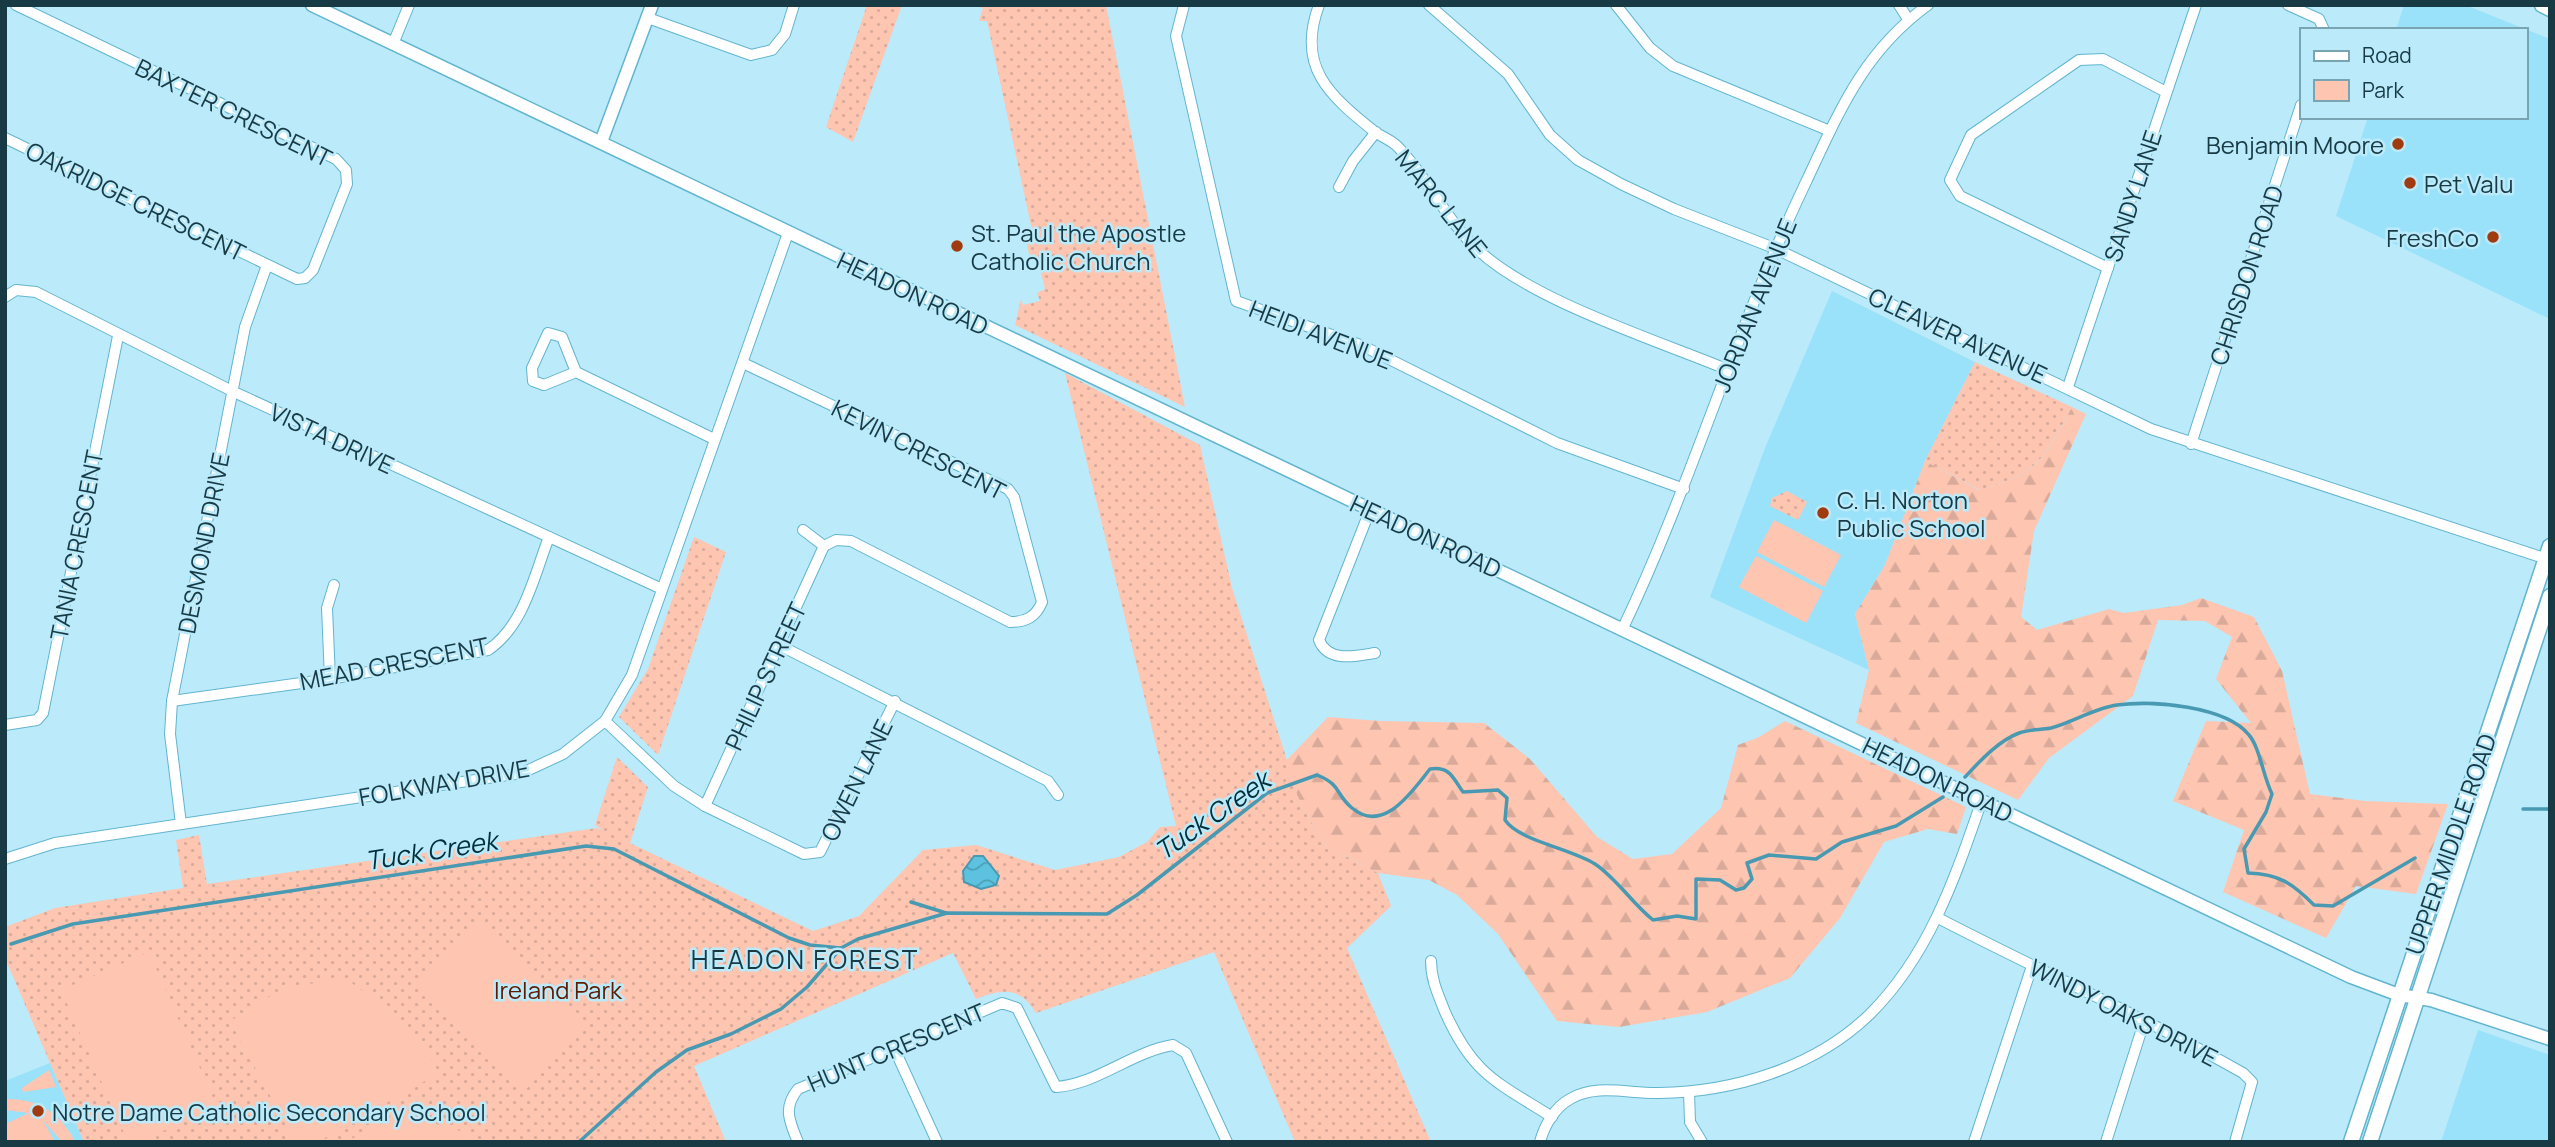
<svg xmlns="http://www.w3.org/2000/svg" width="2555" height="1147" viewBox="0 0 2555 1147" font-family="Manrope,sans-serif">
<style>
.built{fill:#99e2f9}
.green{fill:url(#green-dots)}
.forest{fill:url(#forest-firs)}
.pitch{fill:#fec5b1}
.water{fill:url(#water-waves);stroke:#4899b2;stroke-width:2}
.lines{fill:none;stroke-linecap:round;stroke-linejoin:round}
.stream{stroke:#4899b2;stroke-width:3.5}
.minor-casing{stroke:#62b5cf;stroke-width:12}
.tertiary-casing{stroke:#62b5cf;stroke-width:15}
.secondary-casing{stroke:#62b5cf;stroke-width:17}
.minor{stroke:#fff;stroke-width:10}
.tertiary{stroke:#fff;stroke-width:12}
.secondary{stroke:#fff;stroke-width:14}
.poi-dot{fill:#a03b0f;stroke:#bbeafa;stroke-width:2.5}
.labels{text-anchor:middle;dominant-baseline:central;stroke-width:5;stroke-linejoin:round;paint-order:stroke}
.street-label{font-size:24px;fill:#173a45;stroke:#bbeafa}
.poi-label{font-size:24px;fill:#173a45;stroke:#bbeafa;text-anchor:start}
.park-label{font-size:24px;fill:#5f1a00;stroke:#bbeafa}
.water-label{font-size:26px;font-style:italic;fill:#00303c;stroke:#bbeafa}
.neighbourhood-label{font-size:26px;letter-spacing:2px;fill:#173a45;stroke:#bbeafa}
</style>
<defs>
<pattern id="green-dots" width="8" height="8" patternUnits="userSpaceOnUse" patternTransform="scale(1.75)"><rect width="8" height="8" fill="#fec5b1"/><path d="M2 2h.1M6 6h.1" fill="none" stroke="#d9aa9a" stroke-width="1.8" stroke-linecap="round"/></pattern>
<pattern id="forest-firs" width="22" height="20" patternUnits="userSpaceOnUse" patternTransform="scale(1.75)"><rect width="22" height="20" fill="#fec5b1"/><path d="M5 1l3.5 6h-7zM16 11l3.5 6h-7z" fill="#d9aa9a"/></pattern>
<pattern id="water-waves" width="16" height="10" patternUnits="userSpaceOnUse" patternTransform="scale(1.75)"><rect width="16" height="10" fill="#5dc2e0"/><path d="M0 5q4-4 8 0t8 0" fill="none" stroke="#4c9fb7"/></pattern>
</defs>
<rect width="100%" height="100%" fill="#bbeafa"/>
<g class="built">
<path d="M2404,5h61l85,34v280l-214,-103 32,-99h157v-87h-129z"/>
<path d="M1832,291l143,71 -50,99 -40,104 -30,49 14,56 -159,-73 55,-149z"/>
<path d="M2478,1030l72,25v87h-109z"/>
<path d="M50,1063l34,79h-79v-61z"/>
</g>
<g class="green">
<path d="M867,5h35l-49,137 -27,-15z"/>
<path d="M972,5h134l79,402 -170,-82 6,-26 2,6 17,-4 -3,-8 8,-4 -8,-32 -7,1 -6,-25 8,-3 -45,-209h-8l4,-13z"/>
<path d="M1975,362l97,45c-29,53 -32,65 -92,83l-55,-29z"/>
<path d="M1065,373l135,72 32,143 69,216 24,41 53,28 13,33 -44,42 84,194h-136l-81,-190 -178,61c-16,-27 -34,-24 -60,-14l-23,-46 -259,113 32,76h-642l-79,-184v-31l50,-19 128,-20 -7,-48 23,-5 8,49 390,-56 6,2 -8,-5 22,-68 31,30 -18,56 183,88 46,-15 64,-66 53,-5 79,25 64,-13 28,-15 13,-15 16,-1z"/>
<path d="M1787,491l20,11 -9,18 -28,-14 2,-8z"/>
<path d="M694,537l32,15 -68,203 -39,-38 29,-48z"/>
</g>
<g class="forest">
<path d="M2072,407l14,7 -52,117 -13,86 16,13 72,-21 15,4 58,-8 19,-7 53,19 28,54 28,123 55,7 83,3 -32,90 -60,-8 -30,52 -103,-46 21,-62 -71,-29 33,-80 45,2 -35,-44 16,-42 -27,-16 -47,-1 -25,76 -84,62 -31,42 -162,-77 13,-53 -14,-56 30,-49 40,-104 54,29c60,-17 65,-30 93,-83z"/>
<path d="M1328,717l53,4 103,2 46,36 67,78 36,22 39,-5 49,-46 17,-63 21,-8 26,-16 181,86 -9,27 -29,-5 -44,13 -44,76 -50,60 -83,34 -88,15 -62,-6 -59,-87 -41,-39 -28,-15 -51,-7 -53,-28 -24,-41 -16,-42z"/>
</g>
<g class="pitch">
<path d="M1774,520l67,35 -17,32 -67,-35z"/>
<path d="M1756,556l67,35 -17,32 -67,-36z"/>
<path d="M478,918l111,107 -64,65 -110,-107z"/>
<path d="M149,952l68,155 -79,35h-10l-67,-152z"/>
<path d="M346,979l51,36 38,49 2,10 -119,68h-23l-65,-121 55,-34z"/>
<path d="M49,1070l7,17 -33,5 -1,-4z"/>
<path d="M5,1099c31,-1 57,14 70,43h-13l-19,-22 12,22h-50v-18l24,-11 -24,-3z"/>
<path d="M405,1119l47,8 28,15h-135l40,-20z"/>
</g>
<path class="water" d="M974,856h9l16,20 -3,9 -15,4 -17,-7 -1,-11z"/>
<g class="lines">
<g class="stream">
<path d="M1965,777c15,-16 33,-36 54,-44 10,-4 22,-3 32,-5 22,-6 44,-20 66,-23 35,-5 109,1 132,30 11,13 14,41 23,59l-6,18 -22,37 4,24c31,1 44,10 66,32l19,1 82,-48"/>
<path d="M2523,809h27"/>
<path d="M911,902l35,11"/>
<path d="M11,944l62,-20 513,-78 28,3 175,89 21,7 30,3"/>
<path d="M579,1142l77,-70 31,-22 44,-16 50,-25 26,-22 34,-39 17,-9 89,-26 160,1 30,-19 130,-102 50,-18c25,10 18,19 35,33 32,27 61,-18 78,-39 20,-3 23,9 33,23l35,-2 9,8 -2,22c14,21 65,28 90,44 21,14 38,40 58,56l24,-4 19,3v-40l24,1 16,10 8,-2 8,-9 -5,-16 22,-8 47,4 26,-17 54,-16 47,-29"/>
</g>
<g class="minor-casing">
<g id="minor">
<path d="M1184,5l-8,31 60,265 127,45 194,97 127,46"/>
<path d="M1319,5c-23,62 10,90 56,127 7,5 16,8 22,14 30,30 48,72 78,101 52,52 181,93 251,122"/>
<path d="M1429,5l79,69 42,61 28,25 43,24 53,25 100,39 377,181 399,131"/>
<path d="M1616,5l34,43 23,18 157,65"/>
<path d="M1899,5l9,14"/>
<path d="M2288,5l31,14 5,11"/>
<path d="M648,18l103,37 21,-5 13,-16 9,-29"/>
<path d="M393,44l16,-39"/>
<path d="M5,138l292,141 8,-1 8,-8 34,-86 -1,-14 -10,-11 -320,-154"/>
<path d="M1339,187l14,-26 23,-29"/>
<path d="M2108,268l-148,-72 -10,-16 21,-45 108,-75 24,-1 63,33"/>
<path d="M5,297l11,-7 20,2 198,100 428,197"/>
<path d="M743,363l265,126 6,8 28,105c-6,15 -16,20 -32,20l-159,-81 -15,-1 -12,6"/>
<path d="M576,372l-14,-35 -14,-4 -16,35 1,13 11,4 32,-13 138,67"/>
<path d="M2068,387l128,-382"/>
<path d="M2191,444l110,-339"/>
<path d="M1370,510l-51,130c9,23 37,16 56,13"/>
<path d="M803,530l21,16"/>
<path d="M1622,630c70,-146 114,-302 184,-448 33,-70 57,-130 122,-177"/>
<path d="M781,646l267,135 10,14"/>
<path d="M330,679l-3,-71 7,-23"/>
<path d="M172,701l158,-22 158,-29c36,-24 46,-74 61,-113"/>
<path d="M605,721l69,65 31,20 99,48 16,-2 75,-151"/>
<path d="M5,725l32,-5 6,-7 75,-377"/>
<path d="M705,806l119,-260"/>
<path d="M181,824l-11,-90 2,-33 73,-374 22,-62"/>
<path d="M5,859l50,-16 467,-70 41,-19 42,-33 27,-46 156,-442"/>
<path d="M1938,918c102,53 206,99 305,155l9,9 -17,60"/>
<path d="M1431,961c0,19 7,33 14,51 28,63 52,70 107,105"/>
<path d="M894,1048l43,94"/>
<path d="M1689,1092l1,30 12,20"/>
<path d="M798,1142c-9,-21 -15,-35 0,-53l204,-86 15,5 39,79c42,-3 75,-35 117,-42l13,8 41,89"/>
<path d="M1540,1142c4,-16 15,-35 30,-43 26,-16 60,-5 89,-6 74,-1 155,-25 210,-78 60,-59 86,-137 113,-215"/>
<path d="M1974,1142l58,-176"/>
<path d="M2106,1142l39,-123"/>
</g>
</g>
<g class="tertiary-casing">
<g id="tertiary">
<path d="M312,5l2039,972 48,18 32,5 119,39"/>
<path d="M601,142l51,-137"/>
</g>
</g>
<g class="secondary-casing">
<g id="secondary">
<path d="M2542,5l8,4"/>
<path d="M2351,1142l199,-596"/>
<path d="M2370,1142l180,-546"/>
</g>
</g>
<use href="#minor" class="minor"/>
<use href="#tertiary" class="tertiary"/>
<use href="#secondary" class="secondary"/>
</g>
<g class="poi-dot">
<circle cx="2398" cy="144" r="7"/>
<circle cx="2410" cy="183" r="7"/>
<circle cx="2493" cy="237" r="7"/>
<circle cx="957" cy="246" r="7"/>
<circle cx="1823" cy="513" r="7"/>
<circle cx="38" cy="1111" r="7"/>
</g>
<g class="labels">
<g class="street-label">
<text transform="translate(234 112) rotate(26)">BAXTER CRESCENT</text>
<text transform="translate(2132 196) rotate(-72)">SANDY LANE</text>
<text transform="translate(136 201) rotate(26)">OAKRIDGE CRESCENT</text>
<text transform="translate(1442 203) rotate(51)">MARC LANE</text>
<text transform="translate(2246 275) rotate(-72)">CHRISDON ROAD</text>
<text transform="translate(913 293) rotate(25)">HEADON ROAD</text>
<text transform="translate(1754 305) rotate(-68)">JORDAN AVENUE</text>
<text transform="translate(1321 334) rotate(21)">HEIDI AVENUE</text>
<text transform="translate(1958 335) rotate(25)">CLEAVER AVENUE</text>
<text transform="translate(332 438) rotate(25)">VISTA DRIVE</text>
<text transform="translate(919 449) rotate(27)">KEVIN CRESCENT</text>
<text transform="translate(1426 536) rotate(25)">HEADON ROAD</text>
<text transform="translate(203 543) rotate(-79)">DESMOND DRIVE</text>
<text transform="translate(76 545) rotate(-79)">TANIA CRESCENT</text>
<text transform="translate(394 663) rotate(-11)">MEAD CRESCENT</text>
<text transform="translate(765 676) rotate(-65)">PHILIP STREET</text>
<text transform="translate(1938 779) rotate(26)">HEADON ROAD</text>
<text transform="translate(856 780) rotate(-64)">OWEN LANE</text>
<text transform="translate(444 782) rotate(-10)">FOLKWAY DRIVE</text>
<text transform="translate(2450 844) rotate(-71)">UPPER MIDDLE ROAD</text>
<text transform="translate(2124 1012) rotate(27)">WINDY OAKS DRIVE</text>
<text transform="translate(896 1047) rotate(-23)">HUNT CRESCENT</text>
</g>
<g class="poi-label">
<text x="2384" y="144" text-anchor="end">Benjamin Moore</text>
<text x="2424" y="183">Pet Valu</text>
<text x="971" y="232">St. Paul the Apostle<tspan x="971" dy="28">Catholic Church</tspan></text>
<text x="2479" y="237" text-anchor="end">FreshCo</text>
<text x="1837" y="499">C. H. Norton<tspan x="1837" dy="28">Public School</tspan></text>
<text x="52" y="1111">Notre Dame Catholic Secondary School</text>
</g>
<g class="park-label">
<text x="558" y="989">Ireland Park</text>
</g>
<g class="water-label">
<text transform="translate(1212 815) rotate(-35)">Tuck Creek</text>
<text transform="translate(431 850) rotate(-9)">Tuck Creek</text>
</g>
<g class="neighbourhood-label">
<text x="805" y="959">HEADON FOREST</text>
</g>
</g>
<rect width="2555" height="1147" fill="none" stroke="#173a45" stroke-width="14"/>
<rect x="2300" y="28" width="228" height="91" fill="#bbeafa" stroke="#79a4b2" stroke-width="2"/>
<rect x="2314" y="51" width="35" height="10" fill="#ffffff" stroke="#79a4b2" stroke-width="2"/>
<text x="2362" y="63" font-size="21" fill="#173a45">Road</text>
<rect x="2314" y="80" width="35" height="21" fill="#fec5b1" stroke="#79a4b2" stroke-width="2"/>
<text x="2362" y="98" font-size="21" fill="#173a45">Park</text>
</svg>
